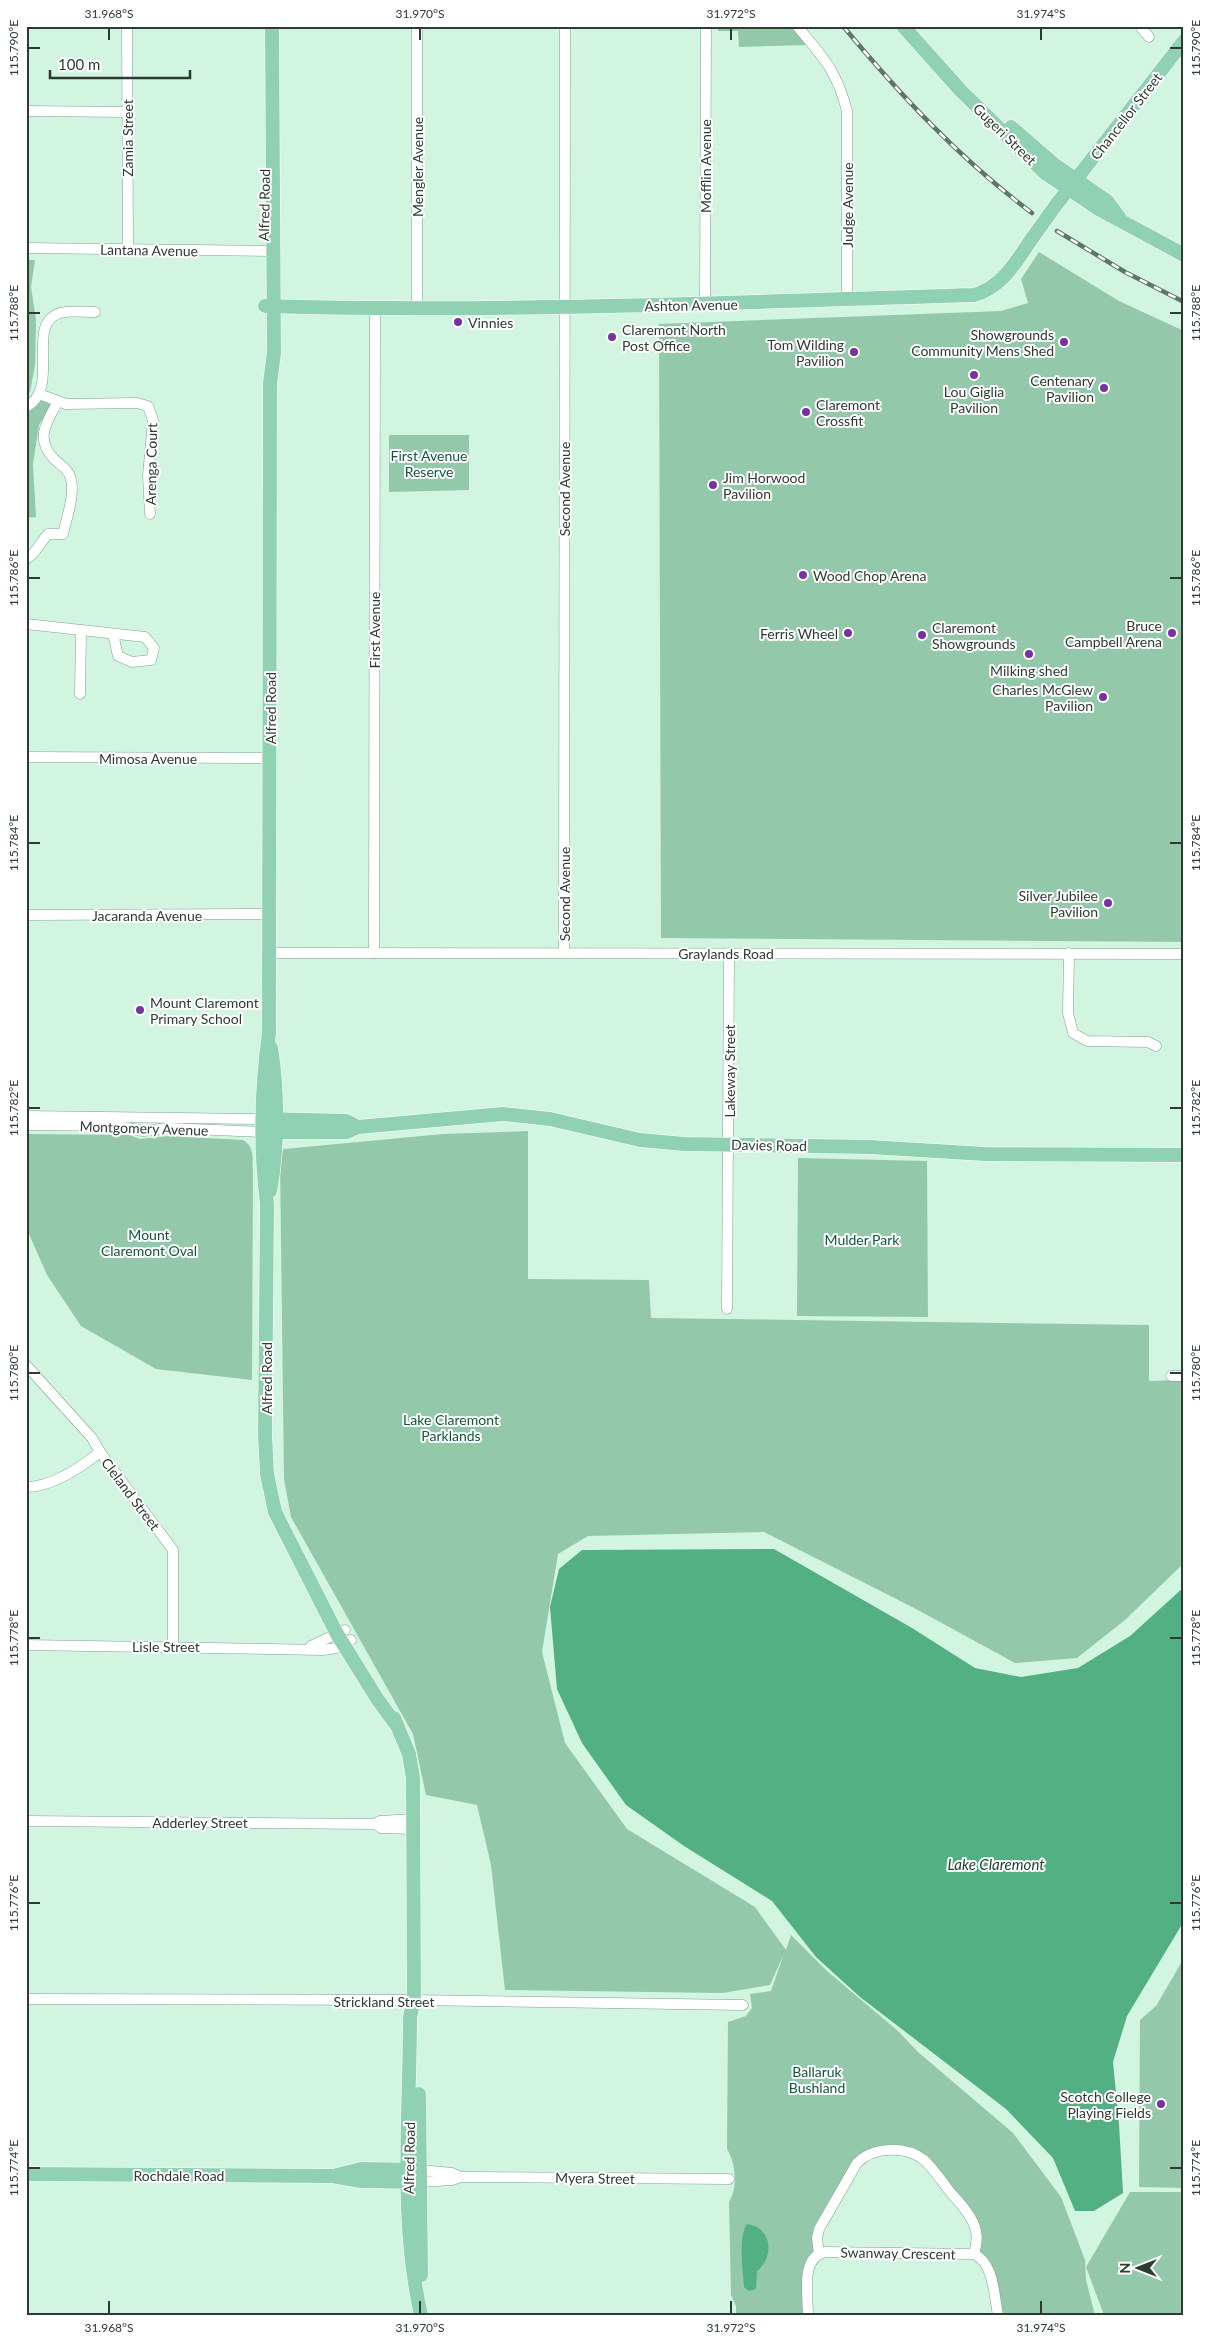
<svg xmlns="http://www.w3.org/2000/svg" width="1210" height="2341" viewBox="0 0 1210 2341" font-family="Lato,sans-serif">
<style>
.green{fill:#93c8aa}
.water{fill:#52b082}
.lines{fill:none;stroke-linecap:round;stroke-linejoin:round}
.minor-casing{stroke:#7fa18e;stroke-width:11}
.major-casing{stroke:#fff;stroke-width:15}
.minor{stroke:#fff;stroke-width:10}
.major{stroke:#8fd1b2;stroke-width:14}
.rail-casing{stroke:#607569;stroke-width:4.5}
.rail{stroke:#fff;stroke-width:2.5;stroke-dasharray:8;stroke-linecap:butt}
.major-bridge-casing{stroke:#fff;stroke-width:15;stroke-linecap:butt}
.major-bridge{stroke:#8fd1b2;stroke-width:14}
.ticks{fill:none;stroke:#2d3b33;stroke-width:2}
.poi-dot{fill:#7830a3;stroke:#fff;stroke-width:2}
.labels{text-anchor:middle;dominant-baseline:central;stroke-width:4;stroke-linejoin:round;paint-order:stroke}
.street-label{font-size:14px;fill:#2d3b33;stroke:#fff}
.poi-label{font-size:14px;fill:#2d3b33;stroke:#fff;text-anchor:end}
.park-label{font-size:14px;fill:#0e5839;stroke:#fff}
.water-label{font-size:15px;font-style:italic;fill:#173f2c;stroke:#fff}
.neatline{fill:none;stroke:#2d3b33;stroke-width:2}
.ticks-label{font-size:12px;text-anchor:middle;fill:#2d3b33}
</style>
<rect width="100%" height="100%" fill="#d1f5e0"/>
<g class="green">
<path d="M718,26h73l16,19 -68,2 -1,-16h-20z"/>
<path d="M1039,252l80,49 65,30v611l-523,-4 -2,-614 342,-13 27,-8 -7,-24z"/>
<path d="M26,260h9l-4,27 5,33 -1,45 -5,27 -4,6z"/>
<path d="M40,399l11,6 -12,20 -6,39 3,53 -10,1v-106z"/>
<path d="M389,435h80v55l-80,2z"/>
<path d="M528,1131v148l121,1 2,38 498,7v56l35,-1v183l-59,57 -48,38 -62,5 -97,-53 -154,-78 -176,4 -30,18 -16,98 23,91 62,86 128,78 31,43 5,-15 36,36 71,60 20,21 95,81 48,64 24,63 1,20 9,35h-97l-10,-47 -14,-14c8,-39 -38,-74 -63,-101l-46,2 -47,76 1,18 -13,12 -3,54h-67v-9l-5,-11 -2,-93c9,-13 7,-39 -2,-53l1,-127 18,-6 6,-8 -2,-14 21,-3 13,-37 -14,31 -47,8 -218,-3 -14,-125 -14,-60 -51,-10 -13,-61 -122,-217 -7,-38 -4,-320 1,-7 3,-3 159,-15z"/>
<path d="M26,1134l103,1 11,4 28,-3 75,4c12,7 9,18 10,30l-1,210 -96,-11 -75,-43 -34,-51 -21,-48z"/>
<path d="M798,1158l129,3 1,156 -131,-1z"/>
<path d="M1184,1958v230l-45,-1 1,-167 16,-14z"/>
<path d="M1130,2192h54v123h-80l-18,-48z"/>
</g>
<g class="water">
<path d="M774,1549l138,79 63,40 46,9 57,-9 52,-32 54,-49v334l-57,95 -14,46 6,62 4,69 -29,18h-19l-22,-53 -47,-49 -146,-112 -44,-40 -44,-56 -88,-55 -58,-41 -44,-62 -25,-54 -7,-82 9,-38 23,-19z"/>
<path d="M747,2224c25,3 28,33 10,47l-1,18 -7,2 -5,-4c-1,-16 -6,-51 3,-63z"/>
</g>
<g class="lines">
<g class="minor-casing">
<g id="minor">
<path d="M127,26l1,223"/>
<path d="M417,26v281"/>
<path d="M797,26c26,31 40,45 50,85v188"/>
<path d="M1140,26l9,11"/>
<path d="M26,111l101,1"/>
<path d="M26,248l246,3"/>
<path d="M705,305l1,-279"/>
<path d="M39,394l27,10 71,-1 11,3 5,14 -5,56 2,38"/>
<path d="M26,407c36,-19 -2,-83 34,-94 10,-3 24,-1 35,-1"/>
<path d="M26,559c9,-4 15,-18 22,-25h15c4,-17 13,-42 7,-58 -3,-8 -10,-11 -16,-17 -19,-20 -8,-36 3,-56"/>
<path d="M26,624l119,13 9,11 -3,12 -19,2 -14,-6 -5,-22"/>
<path d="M80,694l1,-63"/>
<path d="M26,757l244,1"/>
<path d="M26,915l242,-1"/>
<path d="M564,952l1,-926"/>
<path d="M268,953l916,1"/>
<path d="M374,953l1,-646"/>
<path d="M1069,953l-1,60 5,20 14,8 61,1 8,4"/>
<path d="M26,1116l236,3"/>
<path d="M26,1125l92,1 25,5 26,-3 94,4"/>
<path d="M727,1309l2,-356"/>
<path d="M26,1365l66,73 8,14 73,98v96"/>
<path d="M1171,1376h13"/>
<path d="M26,1487c25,0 54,-19 74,-35"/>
<path d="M26,1645l297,5 13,-2 15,-8"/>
<path d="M311,1646l34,-16"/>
<path d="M26,1821l348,3 6,-3 35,-2"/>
<path d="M375,1824l6,4 34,1"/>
<path d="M26,1999l388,1 329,5"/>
<path d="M420,2170l32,3 9,4"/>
<path d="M420,2182l32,-2 9,-3 268,2"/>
<path d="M819,2254l-2,-16 2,-9 38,-66c16,-16 48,-18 67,-3 10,9 18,22 27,33 9,10 22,24 25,38 2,8 0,15 -2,23"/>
<path d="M808,2315c0,-19 -8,-58 17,-63l149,2c20,9 20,41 24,61"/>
</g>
</g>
<g class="major-casing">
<g id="major">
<path d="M272,26l2,327 -4,30 -1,650c-8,57 -9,114 -2,171l-2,231 2,39 8,38 62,122 41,66 20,27"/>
<path d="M903,26l58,65 84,82 52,35 87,47"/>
<path d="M1011,127l44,38 52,36 12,16"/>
<path d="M1056,205l128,-164"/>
<path d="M265,306c236,7 473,-4 709,-11 29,-8 43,-35 59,-58"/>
<path d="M265,1119l81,2 12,6"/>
<path d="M263,1132h84l11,-5 145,-13 47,5 90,21 44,4 186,3 115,7 199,1"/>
<path d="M270,1191c8,-41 8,-101 1,-143"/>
<path d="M394,1718l15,36 4,24 1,222 -4,17c0,98 -11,202 11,298"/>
<path d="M419,2094l2,181"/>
<path d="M26,2174l306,2 29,5 59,1"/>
<path d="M337,2175l24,-6 56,1"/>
</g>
</g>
<use href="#minor" class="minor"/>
<use href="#major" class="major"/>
<g class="rail-casing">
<g id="rail">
<path d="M843,26c57,69 117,133 189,187"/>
<path d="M1057,231l68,41 59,30"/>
</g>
</g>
<use href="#rail" class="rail"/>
<g class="major-bridge-casing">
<path id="major-bridge" d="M1033,237l23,-32"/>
</g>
<use href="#major-bridge" class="major-bridge"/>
</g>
<path class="ticks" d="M109,28v12M420,28v12M731,28v12M1041,28v12M28,48h12M1170,48h12M28,313h12M1170,313h12M28,578h12M1170,578h12M28,843h12M1170,843h12M28,1108h12M1170,1108h12M28,1373h12M1170,1373h12M28,1638h12M1170,1638h12M28,1903h12M1170,1903h12M28,2168h12M1170,2168h12M109,2301v13M420,2301v13M731,2301v13M1041,2301v13"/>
<g class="poi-dot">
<circle cx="458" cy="322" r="5"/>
<circle cx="612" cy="337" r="5"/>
<circle cx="1064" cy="342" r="5"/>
<circle cx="854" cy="352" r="5"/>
<circle cx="974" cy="375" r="5"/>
<circle cx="1104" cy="388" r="5"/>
<circle cx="806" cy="412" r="5"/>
<circle cx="713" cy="485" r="5"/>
<circle cx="803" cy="575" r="5"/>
<circle cx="848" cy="633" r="5"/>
<circle cx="1172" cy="633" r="5"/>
<circle cx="922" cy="635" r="5"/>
<circle cx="1029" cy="654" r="5"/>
<circle cx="1103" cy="697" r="5"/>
<circle cx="1108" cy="903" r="5"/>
<circle cx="140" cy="1010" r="5"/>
<circle cx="1161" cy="2104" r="5"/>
</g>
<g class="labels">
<g class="street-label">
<text transform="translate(1126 116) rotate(-52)">Chancellor Street</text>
<text transform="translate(1005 134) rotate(44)">Gugeri Street</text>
<text transform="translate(127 138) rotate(-90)">Zamia Street</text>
<text transform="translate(705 166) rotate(-90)">Mofflin Avenue</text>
<text transform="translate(417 167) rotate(-90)">Mengler Avenue</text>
<text transform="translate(264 205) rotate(-89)">Alfred Road</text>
<text transform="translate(847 205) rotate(-90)">Judge Avenue</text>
<text transform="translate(149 250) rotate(1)">Lantana Avenue</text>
<text transform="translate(691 305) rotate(-1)">Ashton Avenue</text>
<text transform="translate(151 464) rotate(-89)">Arenga Court</text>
<text transform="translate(564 489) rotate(-90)">Second Avenue</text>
<text transform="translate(374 630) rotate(-90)">First Avenue</text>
<text transform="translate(270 708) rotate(-90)">Alfred Road</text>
<text x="148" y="758">Mimosa Avenue</text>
<text transform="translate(564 894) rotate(-90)">Second Avenue</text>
<text x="147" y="915">Jacaranda Avenue</text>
<text x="726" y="953">Graylands Road</text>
<text transform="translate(729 1071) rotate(-90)">Lakeway Street</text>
<text transform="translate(144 1128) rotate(2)">Montgomery Avenue</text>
<text transform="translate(769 1145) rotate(1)">Davies Road</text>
<text transform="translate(266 1378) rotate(-90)">Alfred Road</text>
<text transform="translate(131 1494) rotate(53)">Cleland Street</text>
<text x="166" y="1646">Lisle Street</text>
<text x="200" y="1822">Adderley Street</text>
<text x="384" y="2001">Strickland Street</text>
<text transform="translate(409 2158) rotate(-89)">Alfred Road</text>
<text x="179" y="2175">Rochdale Road</text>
<text transform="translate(595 2178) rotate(1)">Myera Street</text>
<text transform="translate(898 2253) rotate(1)">Swanway Crescent</text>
</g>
<g class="poi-label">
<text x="468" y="322" text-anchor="start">Vinnies</text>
<text x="622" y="329" text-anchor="start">Claremont North<tspan x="622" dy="16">Post Office</tspan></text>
<text x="1054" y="334">Showgrounds<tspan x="1054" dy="16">Community Mens Shed</tspan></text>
<text x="844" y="344">Tom Wilding<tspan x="844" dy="16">Pavilion</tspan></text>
<text x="1094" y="380">Centenary<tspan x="1094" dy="16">Pavilion</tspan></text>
<text x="974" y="391" text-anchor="middle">Lou Giglia<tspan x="974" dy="16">Pavilion</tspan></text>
<text x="816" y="404" text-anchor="start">Claremont<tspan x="816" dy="16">Crossfit</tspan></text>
<text x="723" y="477" text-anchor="start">Jim Horwood<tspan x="723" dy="16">Pavilion</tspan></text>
<text x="813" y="575" text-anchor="start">Wood Chop Arena</text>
<text x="1162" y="625">Bruce<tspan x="1162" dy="16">Campbell Arena</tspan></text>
<text x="932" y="627" text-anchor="start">Claremont<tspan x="932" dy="16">Showgrounds</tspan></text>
<text x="838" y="633">Ferris Wheel</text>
<text x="1029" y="670" text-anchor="middle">Milking shed</text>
<text x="1093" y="689">Charles McGlew<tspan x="1093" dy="16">Pavilion</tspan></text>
<text x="1098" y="895">Silver Jubilee<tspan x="1098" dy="16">Pavilion</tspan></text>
<text x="150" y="1002" text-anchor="start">Mount Claremont<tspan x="150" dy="16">Primary School</tspan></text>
<text x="1151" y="2096">Scotch College<tspan x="1151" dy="16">Playing Fields</tspan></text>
</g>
<g class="park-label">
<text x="429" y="455">First Avenue<tspan x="429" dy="16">Reserve</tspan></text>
<text x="149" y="1234">Mount<tspan x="149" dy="16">Claremont Oval</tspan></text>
<text x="862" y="1239">Mulder Park</text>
<text x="451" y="1419">Lake Claremont<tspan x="451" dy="16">Parklands</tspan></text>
<text x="817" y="2071">Ballaruk<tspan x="817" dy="16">Bushland</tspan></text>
</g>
<g class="water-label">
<text x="996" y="1864">Lake Claremont</text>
</g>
</g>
<rect width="1210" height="2341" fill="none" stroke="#ffffff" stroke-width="55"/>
<g transform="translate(1138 2268) rotate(270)" stroke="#ffffff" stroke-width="4" paint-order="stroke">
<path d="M0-4L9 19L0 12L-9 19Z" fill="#2d3b33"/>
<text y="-8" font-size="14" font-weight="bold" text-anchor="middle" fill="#2d3b33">N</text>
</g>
<path d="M50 70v8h140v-8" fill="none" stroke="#2d3b33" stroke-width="2.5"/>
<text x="58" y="70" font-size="15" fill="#2d3b33" stroke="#ffffff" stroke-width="4" paint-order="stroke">100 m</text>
<rect x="28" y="28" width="1154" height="2286" class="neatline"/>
<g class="ticks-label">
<text x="109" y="18">31.968°S</text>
<text x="420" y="18">31.970°S</text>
<text x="731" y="18">31.972°S</text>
<text x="1041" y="18">31.974°S</text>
<text transform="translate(1196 48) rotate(-90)" y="4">115.790°E</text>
<text transform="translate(14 48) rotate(-90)" y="4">115.790°E</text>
<text transform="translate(1196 313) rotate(-90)" y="4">115.788°E</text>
<text transform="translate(14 313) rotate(-90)" y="4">115.788°E</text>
<text transform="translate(1196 578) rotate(-90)" y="4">115.786°E</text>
<text transform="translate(14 578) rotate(-90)" y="4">115.786°E</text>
<text transform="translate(1196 843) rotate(-90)" y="4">115.784°E</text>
<text transform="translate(14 843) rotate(-90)" y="4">115.784°E</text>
<text transform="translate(1196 1108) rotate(-90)" y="4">115.782°E</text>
<text transform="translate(14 1108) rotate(-90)" y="4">115.782°E</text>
<text transform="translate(1196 1373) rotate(-90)" y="4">115.780°E</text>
<text transform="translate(14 1373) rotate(-90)" y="4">115.780°E</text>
<text transform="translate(14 1638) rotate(-90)" y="4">115.778°E</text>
<text transform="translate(1196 1638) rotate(-90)" y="4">115.778°E</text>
<text transform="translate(14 1903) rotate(-90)" y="4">115.776°E</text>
<text transform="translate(1196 1903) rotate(-90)" y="4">115.776°E</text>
<text transform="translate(14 2168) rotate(-90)" y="4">115.774°E</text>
<text transform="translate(1196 2168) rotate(-90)" y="4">115.774°E</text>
<text x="109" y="2332">31.968°S</text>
<text x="420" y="2332">31.970°S</text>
<text x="731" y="2332">31.972°S</text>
<text x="1041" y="2332">31.974°S</text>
</g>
</svg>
